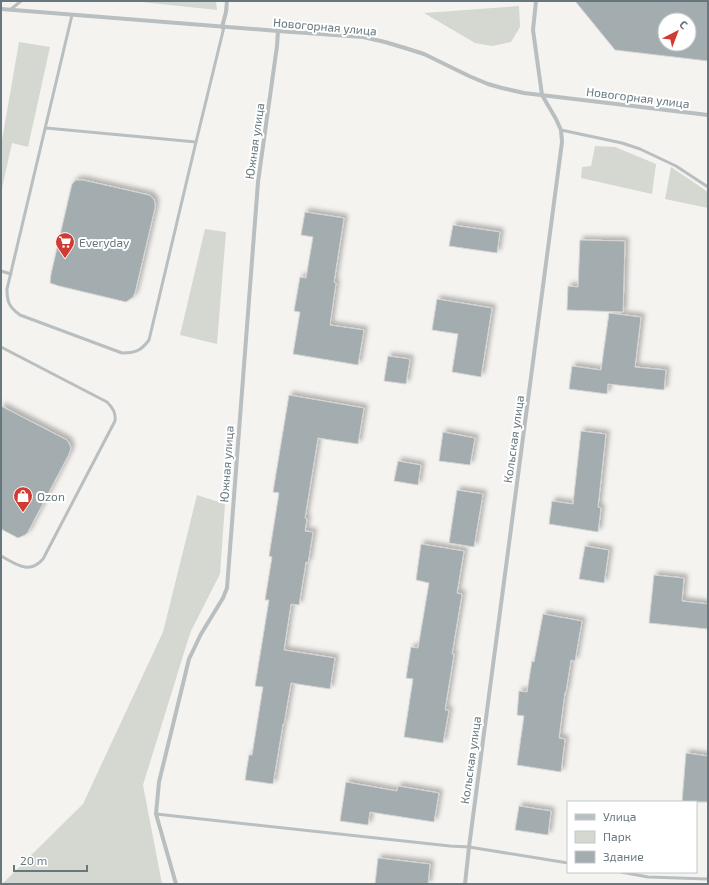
<svg xmlns="http://www.w3.org/2000/svg" width="709" height="885" viewBox="0 0 709 885" font-family="'Exo 2',sans-serif">
<style>
.green{fill:#d4d8d0}
.building{fill:#a3acaf;stroke:#d5d5d3;fill-rule:evenodd;filter:url(#shadow)}
.lines{fill:none;stroke-linecap:round;stroke-linejoin:round}
.lane{stroke:#b9bec0;stroke-width:3}
.street{stroke:#b9bec0;stroke-width:4}
.labels{text-anchor:middle;dominant-baseline:central;stroke-width:4;stroke-linejoin:round;paint-order:stroke}
.street-label{font-size:12px;fill:#66787e;stroke:#fff}
.poi-label{font-size:12px;fill:#66787e;stroke:#fff;text-anchor:start}
</style>
<defs>
<filter id="shadow"><feDropShadow dx="3.5" dy="-3.5" stdDeviation="2" flood-color="#0004"/></filter>
</defs>
<rect width="100%" height="100%" fill="#f4f3f0"/>
<g class="green">
<path d="M132,1h84l1,9z"/>
<path d="M519,6l1,21 -9,15 -19,4 -17,-3 -51,-30z"/>
<path d="M19,42l31,5 -22,100 -16,-4 -11,50v-47z"/>
<path d="M595,146l20,1 41,17 -4,30 -71,-16 1,-11 9,-1z"/>
<path d="M671,167l37,25v16l-43,-9z"/>
<path d="M205,229l21,3 -9,112 -37,-9z"/>
<path d="M197,495l28,9 -5,70 -29,57 -4,12 -44,142 19,99h-160l81,-80 80,-172z"/>
</g>
<g class="building">
<path d="M575,1h133v60l-93,-11zM665,20h24v24h-24z"/>
<path d="M76,180h7l66,15 3,2 2,3 1,3v5l-20,85 -2,4 -7,5 -67,-16 -9,-3 1,-9 20,-86 1,-4z"/>
<path d="M305,212l39,6 -10,64 2,1 -6,42 34,5 -6,35 -65,-11 7,-42 -6,-1 6,-34 6,1 7,-41 -12,-2z"/>
<path d="M453,225l47,7 -3,21 -48,-7z"/>
<path d="M580,240l45,1 -2,71 -56,-2 1,-24 10,1z"/>
<path d="M437,299l55,9 -11,69 -29,-5 6,-38 -26,-4z"/>
<path d="M609,313l32,4 -6,50 31,3 -2,20 -56,-6 -1,10 -38,-5 3,-23 29,4z"/>
<path d="M388,356l22,3 -4,25 -22,-3z"/>
<path d="M289,395l75,13 -6,36 -40,-6 -13,80 2,1 -2,12 8,1 -5,31 -2,-1 -7,43 -8,-1 -7,46 51,8 -5,31 -39,-6 -7,41h-1l-10,60 -28,-4 4,-25h3l11,-68 -8,-1 14,-86h-4l7,-43 -3,-1 10,-63 -6,-1z"/>
<path d="M1,406l66,34 2,3 2,5 -2,6 -41,78 -3,3 -7,3 -17,-9z"/>
<path d="M581,431l25,3 -8,73 3,1 -3,24 -49,-8 3,-23 21,3z"/>
<path d="M443,432l32,6 -5,27 -31,-4z"/>
<path d="M398,461l23,4 -3,20 -24,-4z"/>
<path d="M457,490l26,4 -9,53 -25,-4z"/>
<path d="M421,544l43,7 -7,42 5,1 -10,60h2l-9,56h4l-6,33 -39,-6 9,-58 -7,-1 5,-31 7,1 11,-65 -13,-3z"/>
<path d="M585,546l24,4 -5,33 -25,-4z"/>
<path d="M654,575l30,3 -2,23 26,3v25l-59,-6z"/>
<path d="M543,614l39,7 -7,40 -4,-1 -5,32h-1l-6,46 6,1 -4,33 -44,-7 7,-49 -7,-1 2,-24 8,1 5,-31 2,1z"/>
<path d="M686,753l22,3v46h-26z"/>
<path d="M346,782l51,9 1,-5 41,7 -5,29 -64,-10 -2,13 -28,-4z"/>
<path d="M519,806l32,5 -3,24 -33,-5z"/>
<path d="M378,858l52,6 -2,20h-53z"/>
</g>
<g class="lines">
<g class="lane">
<path d="M10,10l11,-9"/>
<path d="M46,128l150,14 -47,198c-8,11 -14,13 -27,13l-102,-38c-11,-8 -13,-13 -13,-26l65,-274"/>
<path d="M561,130l61,13 18,6 36,17 32,21"/>
<path d="M196,142l28,-115"/>
<path d="M1,271l10,3"/>
<path d="M1,347l106,55c6,6 9,11 8,19l-72,138c-14,16 -27,5 -42,-3"/>
<path d="M156,814l294,32 19,1 99,16"/>
<path d="M621,872l27,5 60,2"/>
</g>
<g class="street">
<path d="M1,9l277,22 85,6 22,5 20,6 19,6 45,22 19,8 14,4 22,5 184,22"/>
<path d="M222,27l4,-15 1,-11"/>
<path d="M176,884l-20,-70 3,-32 30,-123 12,-25 22,-36 4,-10 31,-406 19,-136 1,-15"/>
<path d="M465,884l4,-37 93,-705 -1,-12 -5,-11 -14,-24 -9,-65 3,-29"/>
</g>
</g>
<defs>
<g id="supermarket-pin" transform="scale(1)"><path d="M0 17L-7.5 6A9.5 9.5 0 1 1 7.5 6Z" fill="#d13b33" stroke="#fff"/><path d="M-6-5.5h2.5l.6 2H6L4.5 2H-2.5L-4.4-4H-6ZM-1.5 3.2a1.3 1.3 0 1 0 .1 0ZM3 3.2a1.3 1.3 0 1 0 .1 0Z" fill="#fff"/></g>
<g id="shop-pin" transform="scale(1)"><path d="M0 17L-7.5 6A9.5 9.5 0 1 1 7.5 6Z" fill="#d13b33" stroke="#fff"/><path d="M-5-2.5h2.3a2.7 3.5 0 0 1 5.4 0H5L5.5 6h-11ZM-1.5-2.5h3a1.5 2.3 0 0 0-3 0Z" fill="#fff"/></g>
</defs>
<g fill-rule="evenodd">
<use href="#supermarket-pin" x="65" y="242"/>
<use href="#shop-pin" x="23" y="496"/>
</g>
<g class="labels">
<g class="street-label">
<text transform="translate(325 26) rotate(5)">Новогорная улица</text>
<text transform="translate(638 97) rotate(7)">Новогорная улица</text>
<text transform="translate(254 141) rotate(-82)">Южная улица</text>
<text transform="translate(513 439) rotate(-82)">Кольская улица</text>
<text transform="translate(226 464) rotate(-86)">Южная улица</text>
<text transform="translate(470 760) rotate(-82)">Кольская улица</text>
</g>
<g class="poi-label">
<text x="79" y="242">Everyday</text>
<text x="37" y="496">Ozon</text>
</g>
</g>
<rect width="709" height="885" fill="none" stroke="#66787e" stroke-width="4"/>
<rect x="567" y="801" width="130" height="72" fill="#ffffff" stroke="#c2c9cb"/>
<rect x="575" y="814" width="20" height="6" fill="#b9bec0" stroke="#c2c9cb"/>
<text x="603" y="821" font-size="12" fill="#66787e">Улица</text>
<rect x="575" y="831" width="20" height="12" fill="#d4d8d0" stroke="#c2c9cb"/>
<text x="603" y="841" font-size="12" fill="#66787e">Парк</text>
<rect x="575" y="851" width="20" height="12" fill="#a3acaf" stroke="#c2c9cb"/>
<text x="603" y="861" font-size="12" fill="#66787e">Здание</text>
<g transform="translate(677 32) rotate(42)"><circle r="19" fill="#ffffff" stroke="#c2c9cb"/>
<path d="M0-3L7 15L0 10L-7 15Z" fill="#d13b33"/>
<text y="-6" font-size="11" font-weight="bold" text-anchor="middle" fill="#66787e">С</text>
</g>
<path d="M14 865v6h73v-6" fill="none" stroke="#66787e" stroke-width="2"/>
<text x="20" y="865" font-size="12" fill="#66787e" stroke="#ffffff" stroke-width="3" paint-order="stroke">20 m</text>
</svg>
